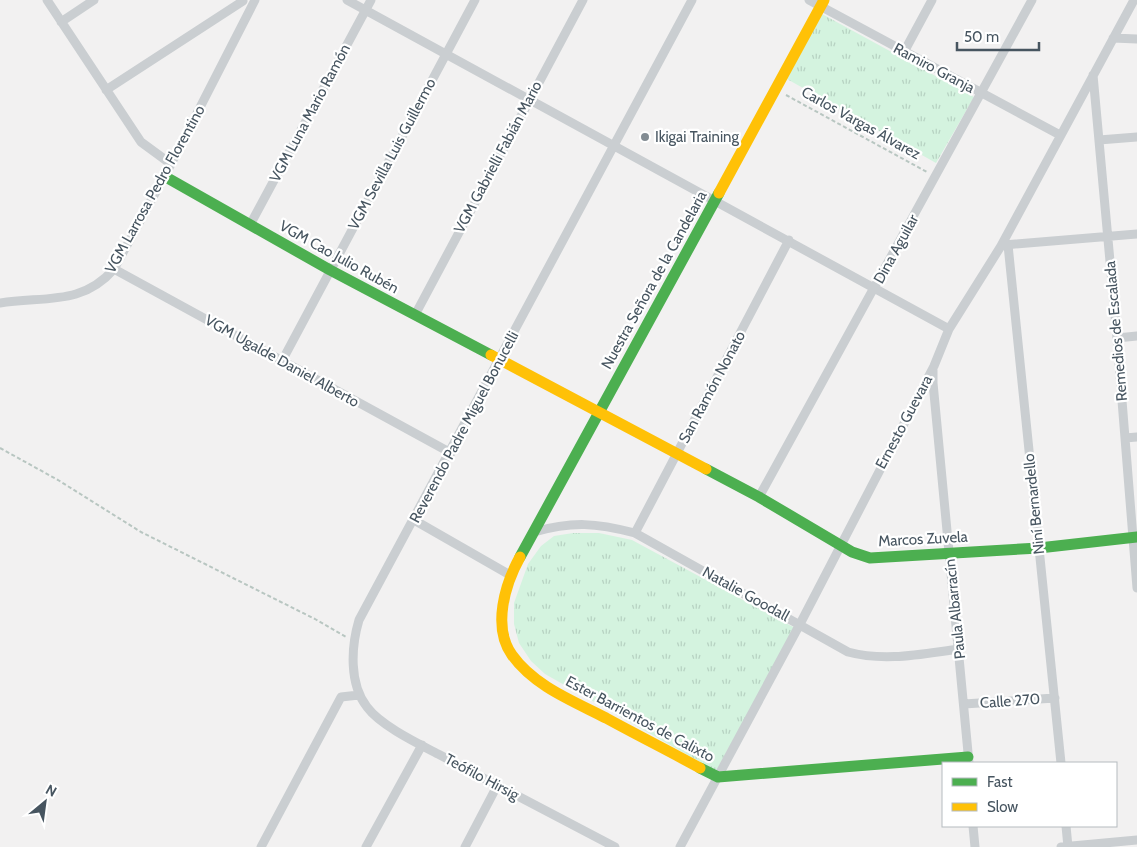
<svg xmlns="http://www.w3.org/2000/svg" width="1137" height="847" viewBox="0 0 1137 847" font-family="Cabin,sans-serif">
	<defs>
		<pattern id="park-tufts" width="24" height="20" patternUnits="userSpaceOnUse" patternTransform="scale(1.25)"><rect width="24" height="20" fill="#d4f3df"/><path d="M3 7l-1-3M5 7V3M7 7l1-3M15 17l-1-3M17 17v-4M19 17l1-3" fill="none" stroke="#b7d2c2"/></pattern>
	</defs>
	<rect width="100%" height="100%" fill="#f2f1f1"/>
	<path fill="url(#park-tufts)" d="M822 14 974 97 936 163 787 79Z
		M573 533H599L632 540 795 628 716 771 545 674 531 661 519 643 514 624V603L528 564 541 546 554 536Z"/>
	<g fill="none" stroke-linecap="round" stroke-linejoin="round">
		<path stroke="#b8c6c1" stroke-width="2" stroke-dasharray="4 2.5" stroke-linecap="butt" d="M786 95 927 172
			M0 448 58 480 141 532 315 619 346 637"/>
		<path stroke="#caced1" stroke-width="9" d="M47 0 141 142 171 164
			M347 0 949 329
			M809 0 1060 135
			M61 22 94 0
			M1113 38 1137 39
			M904 52 932 0
			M1093 75 1117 338 1137 588
			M106 90 243 1
			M1099 140 1137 137
			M250 225 371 0
			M1004 245 1137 234
			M1008 245 1061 763
			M114 269 451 453
			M0 303C44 296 82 306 114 269L171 164 255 0
			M415 315 583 0
			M1117 338 1137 336
			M282 361 475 0
			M933 370V383L969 763
			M1125 438 1137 437
			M759 497 1032 0
			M414 520 510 575
			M534 532C573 521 596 523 635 533L848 652C885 662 921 654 959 649
			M635 533 789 240
			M964 704 1055 698
			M973 826 975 847
			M1066 826 1068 847
			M261 847 341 697 359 695
			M366 847 422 745
			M465 847 497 786
			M615 847C556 816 498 786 440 755 419 744 381 726 367 707 349 684 351 647 359 620L692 0
			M680 847 800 624 934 366 949 329 1001 246 1134 0
			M1061 847 1137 840"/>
		<path stroke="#4caf50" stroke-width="11" d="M164 176 330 270 491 355
			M706 469 759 497 852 552 870 558 1039 548 1137 537
			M520 557 719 193
			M700 768 718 777 968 757"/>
		<path stroke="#ffc107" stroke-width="11" d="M719 193 824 0
			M491 355 706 469
			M520 557C505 584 492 627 512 655 534 686 573 701 606 718 637 735 669 751 700 768"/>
	</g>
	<circle fill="#838c93" stroke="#fff" stroke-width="2" cx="645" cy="137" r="5"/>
	<g text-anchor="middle" stroke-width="4.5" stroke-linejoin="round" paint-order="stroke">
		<g font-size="15" fill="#475560" stroke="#fff">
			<text transform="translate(934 68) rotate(28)" y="5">Ramiro Granja</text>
			<text transform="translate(310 113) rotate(-62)" y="5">VGM Luna Mario Ramón</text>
			<text transform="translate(861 123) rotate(29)" y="5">Carlos Vargas Álvarez</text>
			<text transform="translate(392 154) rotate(-62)" y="5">VGM Sevilla Luis Guillermo</text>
			<text transform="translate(498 157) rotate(-62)" y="5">VGM Gabrielli Fabián Mario</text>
			<text transform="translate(155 189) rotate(-61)" y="5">VGM Larrosa Pedro Florentino</text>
			<text transform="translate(896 249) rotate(-61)" y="5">Dina Aguilar</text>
			<text transform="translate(339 257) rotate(29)" y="5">VGM Cao Julio Rubén</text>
			<text transform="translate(654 280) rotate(-61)" y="5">Nuestra Señora de la Candelaria</text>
			<text transform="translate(1116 331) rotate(-95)" y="5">Remedios de Escalada</text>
			<text transform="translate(282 361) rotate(29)" y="5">VGM Ugalde Daniel Alberto</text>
			<text transform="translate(712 387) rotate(-62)" y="5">San Ramón Nonato</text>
			<text transform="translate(904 422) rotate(-62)" y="5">Ernesto Guevara</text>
			<text transform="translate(464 427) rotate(-62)" y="5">Reverendo Padre Miguel Bonucelli</text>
			<text transform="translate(1034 504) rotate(-96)" y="5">Niní Bernardello</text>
			<text transform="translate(923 539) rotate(-3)" y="5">Marcos Zuvela</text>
			<text transform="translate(746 594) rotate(29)" y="5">Natalie Goodall</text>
			<text transform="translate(955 609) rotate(-96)" y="5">Paula Albarracín</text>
			<text transform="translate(1010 701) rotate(-4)" y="5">Calle 270</text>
			<text transform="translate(640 719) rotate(28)" y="5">Ester Barrientos de Calixto</text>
			<text transform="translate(482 777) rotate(28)" y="5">Teófilo Hirsig</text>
		</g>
		<g font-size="15" fill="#475560" stroke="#fff" text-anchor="start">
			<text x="655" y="142">Ikigai Training</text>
		</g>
	</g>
	<rect x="942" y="762" width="175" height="65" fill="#ffffff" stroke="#b5bbbf"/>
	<rect x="952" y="778" width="25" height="8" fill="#4caf50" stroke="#b5bbbf"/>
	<text x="987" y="787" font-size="15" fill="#475560">Fast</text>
	<rect x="952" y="803" width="25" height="8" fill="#ffc107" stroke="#b5bbbf"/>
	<text x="987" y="812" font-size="15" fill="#475560">Slow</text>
	<g transform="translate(45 802) rotate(29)" stroke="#ffffff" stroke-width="4" paint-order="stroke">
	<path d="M0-4L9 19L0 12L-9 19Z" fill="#475560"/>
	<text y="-8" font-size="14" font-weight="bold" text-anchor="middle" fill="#475560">N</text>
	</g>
	<path d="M957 42v8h82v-8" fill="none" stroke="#475560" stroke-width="2.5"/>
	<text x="964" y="42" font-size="15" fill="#475560" stroke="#ffffff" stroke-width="4" paint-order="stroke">50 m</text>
</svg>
